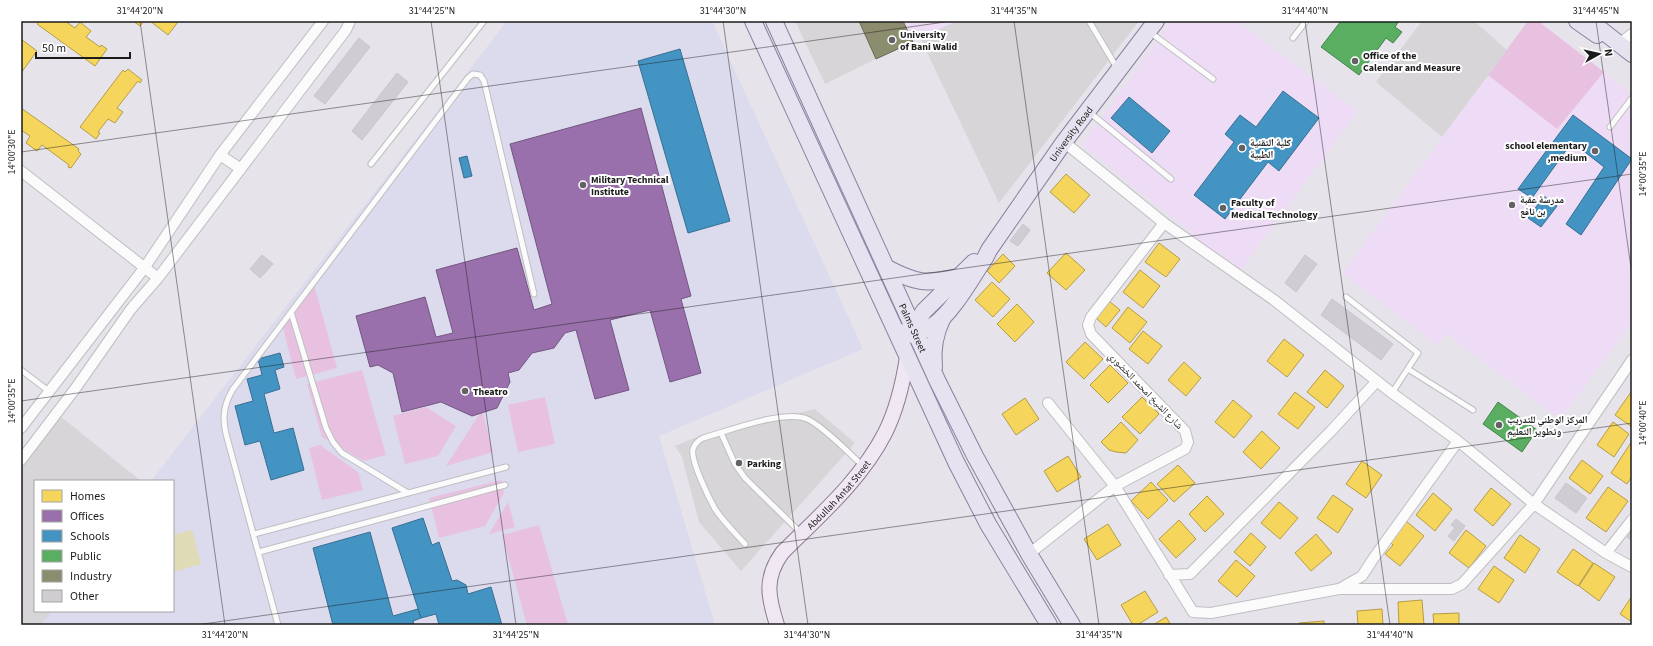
<svg xmlns="http://www.w3.org/2000/svg" width="1653" height="646" viewBox="0 0 1653 646" font-family="'Source Sans 3','Noto Naskh Arabic',sans-serif">
	<rect width="100%" height="100%" fill="#e6e3ea"/>
	<path fill="#eedcf6" d="M859 21H957L876 59Z
		M1171 21H1238L1358 111 1239 272 1082 145Z
		M1528 21H1538L1632 94V323L1560 419 1446 333 1437 345 1342 274Z"/>
	<path fill="#dcdaed" d="M507 21H712L863 349 659 436 715 625H41L51 611H173V481H151Z"/>
	<path fill="#e8c1e1" d="M1528 21H1538L1604 72 1557 129 1488 75Z
		M314 285 337 368 296 379 282 324Z
		M362 370 386 455 364 461 322 437 307 384Z
		M545 397 555 444 518 452 508 405Z
		M426 407 456 426 438 456 405 464 393 416Z
		M482 410 493 452 446 466Z
		M320 445 358 472 363 490 322 500 309 448Z
		M501 480 504 493 485 526 439 538 429 498Z
		M508 502 515 527 489 534Z
		M539 525 568 625H527L502 535Z"/>
	<path fill="#d7d5d8" d="M795 21H859L876 59 825 84Z
		M957 21H1139L999 203 920 38Z
		M1422 21H1474L1507 50 1442 137 1376 82Z
		M815 409 855 443 741 571 699 522 682 457 675 446 704 434Z
		M60 416 141 481H35V611H52L41 625H21V469Z"/>
	<path fill="#dfdbb6" d="M192 530 201 564 173 572V535Z"/>
	<path fill="#f6d55c" stroke="#b49d48" d="M39 21H65L75 28 80 22 91 31 86 37 100 47 101 45 107 49 95 66 37 24Z
		M133 21H144L140 26Z
		M150 21H177L178 22 168 35Z
		M21 39 37 51 21 73Z
		M128 69 142 80 140 83 138 81 117 108 123 112 115 123 108 119 98 132 100 133 96 139 80 127 123 70 125 72Z
		M21 108 79 149 78 151 81 154 71 168 68 167 69 165 42 145 37 151 26 143 30 136 21 130Z
		M1066 174 1090 195 1074 213 1050 192Z
		M1159 243 1180 259 1166 277 1145 262Z
		M1066 253 1085 270 1066 290 1047 273Z
		M1003 254 1015 266 999 283 987 271Z
		M1140 270 1160 286 1143 308 1123 292Z
		M992 282 1010 299 993 317 975 300Z
		M1109 301 1120 310 1106 327 1096 318Z
		M1017 304 1034 322 1015 342 997 324Z
		M1128 307 1147 322 1130 343 1112 328Z
		M1143 331 1162 346 1148 364 1129 349Z
		M1284 339 1304 355 1287 377 1267 361Z
		M1085 342 1103 359 1084 379 1066 362Z
		M1184 362 1201 378 1186 396 1168 380Z
		M1110 365 1128 383 1108 403 1090 385Z
		M1325 370 1344 386 1327 408 1307 392Z
		M1295 392 1315 407 1298 429 1278 414Z
		M1631 392 1632 393V427L1615 415Z
		M1142 397 1159 414 1140 434 1122 417Z
		M1025 398 1039 419 1016 435 1002 414Z
		M1233 400 1252 416 1234 438 1215 422Z
		M1121 422 1138 440 1126 453 1116 452 1109 450 1101 442Z
		M1613 422 1629 434 1614 457 1597 445Z
		M1262 431 1280 448 1261 469 1243 452Z
		M1632 441V476L1627 484 1611 473Z
		M1068 456 1081 477 1057 492 1044 471Z
		M1582 460 1603 476 1590 494 1569 478Z
		M1362 461 1382 475 1366 498 1346 484Z
		M1178 465 1195 483 1174 502 1157 484Z
		M1151 482 1168 500 1148 519 1131 501Z
		M1608 487 1628 501 1606 532 1586 518Z
		M1491 488 1511 504 1493 526 1474 510Z
		M1433 493 1452 509 1435 531 1416 515Z
		M1333 495 1353 509 1338 533 1317 518Z
		M1207 496 1224 514 1205 532 1189 514Z
		M1279 502 1298 518 1280 539 1261 523Z
		M1179 520 1196 539 1176 558 1159 539Z
		M1406 521 1424 536 1400 566 1385 554 1393 545 1389 541Z
		M1108 524 1121 545 1097 560 1084 539Z
		M1466 530 1486 546 1469 568 1449 553Z
		M1251 533 1266 547 1250 566 1234 552Z
		M1316 534 1332 553 1311 571 1295 553Z
		M1520 535 1540 549 1525 573 1504 558Z
		M1573 549 1593 563 1578 586 1557 572Z
		M1236 560 1255 576 1237 597 1218 581Z
		M1594 563 1615 577 1599 601 1579 586Z
		M1494 566 1514 580 1499 603 1478 589Z
		M1145 591 1158 612 1137 625H1133L1121 605Z
		M1632 596V622L1620 614Z
		M1422 600 1424 625H1399L1398 602Z
		M1382 609 1383 625H1358L1357 611Z
		M1459 613V625H1434L1433 614Z
		M1166 617 1171 625H1153Z
		M1324 621V625H1299V623Z"/>
	<path fill="#9970ab" stroke="#735680" d="M641 108 691 296 681 299 701 373 670 382 650 310 610 320 629 390 595 399 576 330 565 333 554 348 532 353 519 370 508 373 510 382 497 408 472 416 441 402 402 412 393 373 378 365 370 367 356 316 425 297 436 337 453 333 436 270 517 248 534 310 552 304 510 144Z"/>
	<path fill="#4393c3" stroke="#376f91" d="M680 49 730 221 688 233 638 61Z
		M1283 91 1319 118 1279 171 1268 162 1225 219 1194 195 1234 142 1225 134 1240 115 1256 127Z
		M1129 97 1170 131 1152 153 1111 118Z
		M1573 115 1632 159 1581 235 1566 224 1604 167 1572 142 1532 198 1518 189Z
		M467 156 472 176 464 178 459 158Z
		M1544 196 1557 206 1541 227 1528 218Z
		M280 353 284 367 275 370 280 389 264 394 274 433 293 428 304 470 271 480 260 441 245 445 235 406 253 401 247 379 262 375 258 359Z
		M423 518 432 545 439 542 452 581 457 580 466 585 468 594 491 587 502 625H439L436 614 421 618 392 528Z
		M370 532 393 616 418 609 421 618 413 621 414 625H333L313 548Z"/>
	<path fill="#5aae61" stroke="#47824c" d="M1341 21H1399L1395 27 1402 32 1393 43 1386 38 1359 75 1321 47Z
		M1498 402 1537 430 1522 452 1483 424Z"/>
	<path fill="#8c8c6e" stroke="#6a6a55" d="M859 21H903L913 42 876 59Z"/>
	<path fill="#cfcdd2" stroke="#c7c5cd" d="M359 38 370 47 325 104 314 96Z
		M397 73 408 82 362 140 352 131Z
		M1023 224 1030 230 1018 246 1010 241Z
		M262 255 273 264 260 278 250 269Z
		M1305 255 1317 264 1296 292 1285 283Z
		M1332 299 1393 344 1381 360 1321 315Z
		M1566 483 1587 498 1576 513 1555 498Z
		M1456 519 1465 526 1454 541 1448 536 1455 528 1451 525Z
		M1632 531V541L1627 537Z"/>
	<g fill="none" stroke-linecap="round" stroke-linejoin="round">
		<defs>
			<path id="lane" d="M1089 21 1117 68
				M1151 33 1213 79
				M1293 38 1306 21
				M1089 112 1171 179
				M1610 127 1632 98
				M371 164 484 21
				M1346 297 1418 353 1392 393
				M291 312 326 428 333 442 342 453 408 493
				M1408 369 1473 410
				M21 370 50 392
				M721 433 735 464 745 478 801 533
				M254 534 506 467
				M745 544C735 533 723 521 715 509 709 498 690 460 693 449 695 443 699 440 703 438 728 431 785 409 807 419 822 425 850 454 863 466
				M259 552 505 485
				M278 625 226 434C222 417 224 404 233 389L468 78 473 74 480 75 484 81 534 294"/>
			<path id="street" d="M1619 44 1632 34
				M1064 142 1164 223 1274 300 1392 393 1458 441 1534 504 1606 553 1632 567
				M220 155 241 169
				M21 171 158 278
				M1048 403 1115 486 1193 612 1211 613 1339 589H1452L1462 584 1534 504 1632 360
				M21 428 145 267 220 155 323 21
				M21 460 75 389 131 309 158 278 346 30 350 21
				M1606 553 1632 520
				M1029 554 1115 486 1185 449 1188 442 1185 431 1091 334 1088 325 1091 317 1164 223
				M1169 575 1190 574 1331 431 1377 381
				M1341 588 1362 576 1373 559 1458 441"/>
			<g id="secondary">
				<path id="s1" d="M777 625C768 597 764 578 782 553 819 516 861 480 885 433 897 409 903 383 907 357"/>
			</g>
			<g id="primary">
				<path d="M753 21 956 462 988 524 1049 625"/>
				<path id="s2" d="M774 21 937 380 975 456 1029 554 1072 625"/>
				<path d="M1577 21 1597 35"/>
				<path d="M1590 21 1632 54"/>
				<path d="M887 268C916 283 926 285 958 277"/>
				<path id="s3" d="M904 332C913 333 926 331 934 325 953 312 972 277 985 258L989 250 1064 142 1156 21"/>
				<path d="M913 335 920 317 924 311 974 262"/>
				<path d="M934 367C932 349 935 333 943 317"/>
			</g>
		</defs>
		<use href="#lane" stroke="#bfbec1" stroke-width="7"/>
		<use href="#street" stroke="#bfbec1" stroke-width="12"/>
		<use href="#secondary" stroke="#8f7c94" stroke-width="16"/>
		<use href="#primary" stroke="#8c80a0" stroke-width="18"/>
		<use href="#lane" stroke="#fbfbfc" stroke-width="5"/>
		<use href="#street" stroke="#fbfbfc" stroke-width="10"/>
		<use href="#secondary" stroke="#efe8f2" stroke-width="14"/>
		<use href="#primary" stroke="#e7e2f0" stroke-width="16"/>
	</g>
	<path fill="none" stroke="#1b1b1b" stroke-width="1" stroke-opacity="0.45" d="M140 21 225 625M431 21 516 625M723 21 808 625M1014 21 1099 625M1305 21 1390 625M1596 21 1632 275M21 152 952 21M21 401 1632 174M196 625 1632 423"/>
	<g fill="#626163" stroke="#fff" stroke-width="1.5">
		<circle cx="892" cy="40" r="4"/>
		<circle cx="1355" cy="61" r="4"/>
		<circle cx="1242" cy="148" r="4"/>
		<circle cx="1595" cy="151" r="4"/>
		<circle cx="583" cy="185" r="4"/>
		<circle cx="1512" cy="205" r="4"/>
		<circle cx="1223" cy="208" r="4"/>
		<circle cx="465" cy="391" r="4"/>
		<circle cx="1499" cy="425" r="4"/>
		<circle cx="739" cy="463" r="4"/>
	</g>
	<g text-anchor="middle" stroke-width="4" stroke-linejoin="round" paint-order="stroke">
		<g font-size="10" font-weight="bold" fill="#1b1b1b" stroke="#fff" text-anchor="start">
			<text x="900" y="38">University<tspan x="900" dy="12">of Bani Walid</tspan></text>
			<text x="1363" y="59">Office of the<tspan x="1363" dy="12">Calendar and Measure</tspan></text>
			<text x="1250" y="146">كلية التقنية<tspan x="1250" dy="12">الطبية</tspan></text>
			<text x="1587" y="149" text-anchor="end">school elementary<tspan x="1587" dy="12">,medium</tspan></text>
			<text x="591" y="183">Military Technical<tspan x="591" dy="12">Institute</tspan></text>
			<text x="1520" y="203">مدرسة عقبة<tspan x="1520" dy="12">بن نافع</tspan></text>
			<text x="1231" y="206">Faculty of<tspan x="1231" dy="12">Medical Technology</tspan></text>
			<text x="473" y="395">Theatro</text>
			<text x="1507" y="423">المركز الوطني للتدريب<tspan x="1507" dy="12">وتطوير التعليم</tspan></text>
			<text x="747" y="467">Parking</text>
		</g>
		<g font-size="10" fill="#1b1b1b" stroke="#fff">
			<text dy="4" stroke="none"><textPath href="#s3" startOffset="267">University Road</textPath></text>
			<text dy="4" stroke="none"><textPath href="#s2" startOffset="337">Palms Street</textPath></text>
			<text transform="translate(1146 390) rotate(46)" y="4">شارع الشيخ امحمد الخضوري</text>
			<text dy="4" stroke="none"><textPath href="#s1" startOffset="157">Abdullah Antat Street</textPath></text>
		</g>
	</g>
	<rect width="1653" height="646" fill="none" stroke="#ffffff" stroke-width="44"/>
	<rect x="34" y="480" width="140" height="132" fill="#ffffff" stroke="#a4a4a4"/>
	<rect x="42" y="490" width="20" height="12" fill="#f6d55c" stroke="#a4a4a4"/>
	<text x="70" y="500" font-size="12" fill="#1b1b1b">Homes</text>
	<rect x="42" y="510" width="20" height="12" fill="#9970ab" stroke="#a4a4a4"/>
	<text x="70" y="520" font-size="12" fill="#1b1b1b">Offices</text>
	<rect x="42" y="530" width="20" height="12" fill="#4393c3" stroke="#a4a4a4"/>
	<text x="70" y="540" font-size="12" fill="#1b1b1b">Schools</text>
	<rect x="42" y="550" width="20" height="12" fill="#5aae61" stroke="#a4a4a4"/>
	<text x="70" y="560" font-size="12" fill="#1b1b1b">Public</text>
	<rect x="42" y="570" width="20" height="12" fill="#8c8c6e" stroke="#a4a4a4"/>
	<text x="70" y="580" font-size="12" fill="#1b1b1b">Industry</text>
	<rect x="42" y="590" width="20" height="12" fill="#cfcdd2" stroke="#a4a4a4"/>
	<text x="70" y="600" font-size="12" fill="#1b1b1b">Other</text>
	<g transform="translate(1599 54) rotate(82)" stroke="#ffffff" stroke-width="3" paint-order="stroke">
	<path d="M0-3L7 15L0 10L-7 15Z" fill="#1b1b1b"/>
	<text y="-6" font-size="11" font-weight="bold" text-anchor="middle" fill="#1b1b1b">N</text>
	</g>
	<path d="M36 52v6h94v-6" fill="none" stroke="#1b1b1b" stroke-width="2"/>
	<text x="42" y="52" font-size="12" fill="#1b1b1b" stroke="#ffffff" stroke-width="3" paint-order="stroke">50 m</text>
	<rect x="22" y="22" width="1609" height="602" fill="none" stroke="#1b1b1b" stroke-width="1.5"/>
	<g font-size="10" text-anchor="middle" fill="#1b1b1b">
		<text x="140" y="14">31°44'20"N</text>
		<text x="432" y="14">31°44'25"N</text>
		<text x="723" y="14">31°44'30"N</text>
		<text x="1014" y="14">31°44'35"N</text>
		<text x="1305" y="14">31°44'40"N</text>
		<text x="1596" y="14">31°44'45"N</text>
		<text transform="translate(11 152) rotate(-90)" y="4">14°00'30"E</text>
		<text transform="translate(1642 174) rotate(-90)" y="4">14°00'35"E</text>
		<text transform="translate(11 401) rotate(-90)" y="4">14°00'35"E</text>
		<text transform="translate(1642 423) rotate(-90)" y="4">14°00'40"E</text>
		<text x="225" y="638">31°44'20"N</text>
		<text x="516" y="638">31°44'25"N</text>
		<text x="807" y="638">31°44'30"N</text>
		<text x="1099" y="638">31°44'35"N</text>
		<text x="1390" y="638">31°44'40"N</text>
	</g>
</svg>
